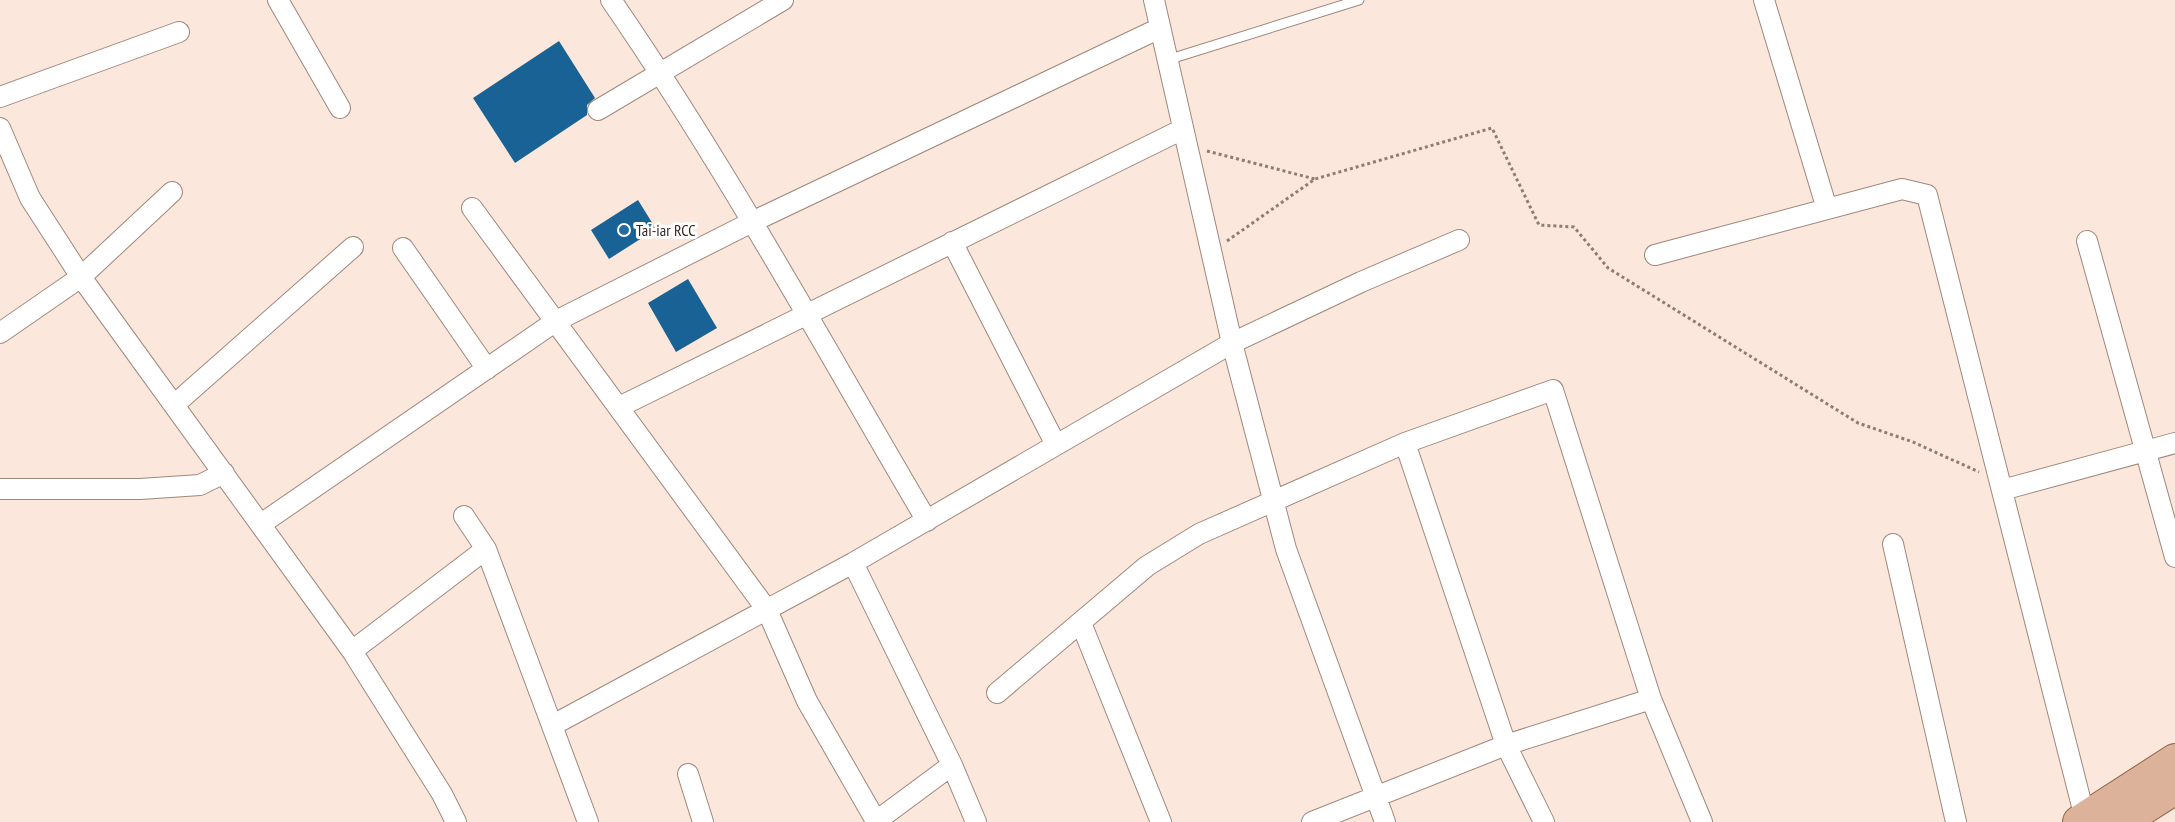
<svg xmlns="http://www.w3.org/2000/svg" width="2175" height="822" viewBox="0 0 2175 822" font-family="'PT Sans Narrow',sans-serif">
	<rect width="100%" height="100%" fill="#fbe7db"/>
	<path fill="#196295" d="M559 41 595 98 587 105V115L515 163 473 98Z
		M638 200 656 229 609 259 591 230Z
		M688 279 717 328 676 352 648 303Z"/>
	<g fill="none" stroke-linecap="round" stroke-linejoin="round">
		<defs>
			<path id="lane" d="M1167 60 1359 0"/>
			<path id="street" d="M278 0 340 108
				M611 0C726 167 824 346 927 521
				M1154 0 1232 343 1286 549 1385 822
				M1764 0 1827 209
				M0 97 179 32
				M598 110 783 0
				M0 128 30 198 81 277 352 651 442 794 456 822
				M472 208 767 610 807 701 876 821
				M2087 241 2175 557
				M952 242 1056 445
				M403 248 487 369
				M1655 255 1902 189 1927 195 2085 818
				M0 333 81 277 172 192
				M174 405 353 247
				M619 407 1183 129
				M1405 443 1506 745 1544 822
				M0 489H140L200 485 224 473
				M2002 490 2175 443
				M464 516 486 549 588 822
				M261 524 556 321 752 222 1160 28
				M1893 544 1956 822
				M853 563 952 765 976 822
				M1081 623 1161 822
				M352 651 486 549
				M997 693 1147 566 1199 534 1405 443 1553 390 1651 699 1702 822
				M553 725 853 563 1232 343 1361 282 1459 240
				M688 774 703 822
				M875 822 952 765
				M1312 822 1506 745 1651 699"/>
			<path id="primary" d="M2079 822 2175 760
				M2122 822 2175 788"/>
		</defs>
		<use href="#lane" stroke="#9f887b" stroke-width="11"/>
		<use href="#street" stroke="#9f887b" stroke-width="22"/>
		<use href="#primary" stroke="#916244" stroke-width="34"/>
		<path stroke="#8c7e76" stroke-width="3" stroke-dasharray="3 3" stroke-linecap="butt" d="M1207 151 1315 179
			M1227 241 1315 179 1492 128 1539 225 1574 227 1608 268 1858 423 1913 442 1979 472"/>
		<use href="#lane" stroke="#fff" stroke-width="9"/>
		<use href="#street" stroke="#fff" stroke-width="20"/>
		<use href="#primary" stroke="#dcb39a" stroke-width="32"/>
	</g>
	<circle fill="#246b9f" stroke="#fff" stroke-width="2" cx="624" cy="230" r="6"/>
	<g text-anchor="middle" stroke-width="6" stroke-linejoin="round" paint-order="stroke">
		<g font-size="16" fill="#312722" stroke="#fff" text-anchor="start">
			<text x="636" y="236">Tai-iar RCC</text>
		</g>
	</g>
</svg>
